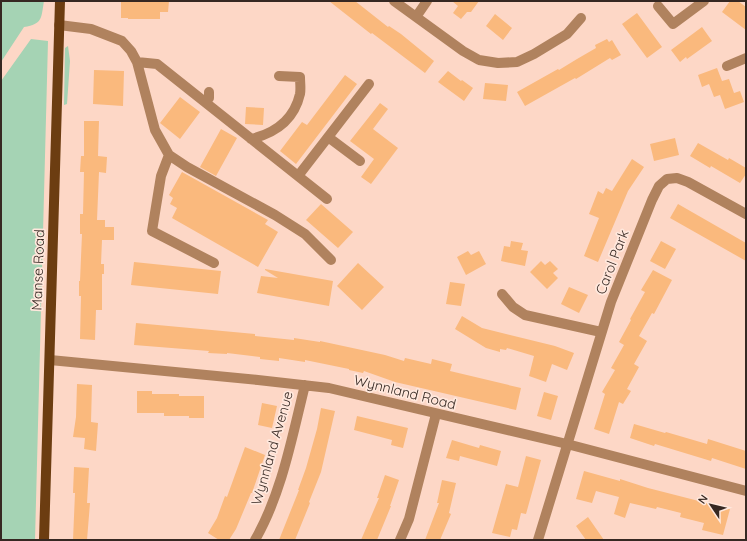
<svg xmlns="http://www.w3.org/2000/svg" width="747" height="541" viewBox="0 0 747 541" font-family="Quicksand,sans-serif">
	<rect width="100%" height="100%" fill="#fdd7c6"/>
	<path fill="#a5d3b4" d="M1 1H44C41 18 43 24 24 27L1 62Z
		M31 39 48 41 35 540H1V81Z
		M68 46 70 61 67 104 64 105 65 48Z"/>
	<path fill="#fab97d" d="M121 1H169L168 12H160V19H128V18H121Z
		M329 1H355L388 27 389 26 401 34 434 61 425 73 372 33 371 34Z
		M452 1H479L471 12H467L461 19 453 13 458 6Z
		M730 1H738L746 7V30L722 12Z
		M637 13 662 47 647 58 622 24Z
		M495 14 512 28 503 40 486 26Z
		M702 27 712 41 687 59 686 57 680 62 671 50Z
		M607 39 609 42 612 40 621 55 612 60 610 58 576 79 575 78 525 106 517 92 558 69 559 70 577 59 596 48 595 45Z
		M717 68 722 81 729 79 734 93 740 91 744 102 725 109 720 95 714 97 709 84 702 87 698 75Z
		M94 70 124 71 123 106 93 104Z
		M448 71 461 81 462 80 473 88 464 101 438 82Z
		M345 75 357 84 296 164 280 151 302 122 307 125Z
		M485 83 508 85 506 101 483 99Z
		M180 97 200 112 180 139 160 123Z
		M380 103 388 109 373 129 398 148 371 184 361 177 374 159 350 141Z
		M246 107 264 108 263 125 245 124Z
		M84 121H99L98 156 107 157 106 173 99 172 97 220H105V227H114V240H102L101 264H104V274H102V310H96L95 340 80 339 81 296H79V281H80L82 234H80V214H83L84 172H80L81 156H84Z
		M221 129 237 138 216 176 200 167Z
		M675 138 679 155 654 161 650 144Z
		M698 143 728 160 729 158 746 168V174L740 183 711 166 710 168 690 156Z
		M632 159 644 167 628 191 598 262 584 256 599 218 589 214 598 191 603 194 606 188 612 191Z
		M182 172 268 220 265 224 278 232 258 267 172 218 177 208 170 204 173 198 169 195Z
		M321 204 353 232 338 248 306 220Z
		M678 204 746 243V261L670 218Z
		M511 241 523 243 521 250 528 251 525 266 501 261 504 246 510 247Z
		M661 241 676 249 665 269 650 261Z
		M468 251 471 255 479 251 486 264 466 275 457 257Z
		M541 261 545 265 550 261 558 269 553 273 558 278 547 289 530 272Z
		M134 262 221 271 218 294 131 285Z
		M358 263 384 287 362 310 337 286Z
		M265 269 333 281 329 306 257 293 261 276 278 278 265 270Z
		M653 270 672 280 654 314 652 313 639 336 647 341 634 364 639 367 627 389 631 391 623 404 619 402 609 434 594 429 605 394 602 392 615 370 611 368 624 345 619 342 631 320 630 319 645 292 641 290Z
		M450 282 465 284 461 306 446 304Z
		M569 287 588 295 579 313 561 304Z
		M462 316 482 328 555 346 574 353 567 370 552 364 546 382 529 376 534 356 507 348 506 350 500 349V352L486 348 455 329Z
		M136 323 255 334V336L294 340V338L320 342V341L385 355 404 361 405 358 431 364 432 359 452 364 450 371 521 388 516 410 395 382 364 371 363 373 349 370V369L305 360V362L279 358V361L260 359V357L227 353V354L208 353 209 351 134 345Z
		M77 384 92 385 91 422 98 423 96 451 84 449 85 438 73 437 76 417Z
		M137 391H152V394H179V396H204V418H189V416H164V413H137Z
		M544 392 558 396 551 420 537 416Z
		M262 403 277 406 272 428 258 425Z
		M321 408 335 411 321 472 309 502 310 503 295 540H279L299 490H298L306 468 317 429Z
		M357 416 408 428 403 448 391 445 392 440 354 430Z
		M634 424 665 433 666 432 707 444 708 439 746 451V469L712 458 711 461 655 444 654 446 630 438Z
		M452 440 479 448 480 445 501 451 497 466 460 456 459 461 446 458Z
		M245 447 265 455 252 493H251L236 529 229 540H219L208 533 217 518 225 496 227 497Z
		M526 456 541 460 526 514 521 513 517 530 512 529 510 537 492 533 506 484 518 487Z
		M74 467 89 468 87 503H90L87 540H73L75 493H73Z
		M584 471 620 481V479L648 488 730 509 723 535 702 530 704 523 680 517 681 513 657 507 656 509 630 503 625 518 614 514 619 497 596 491 592 503 576 499Z
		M385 475 399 480 390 506H391L377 540H361L379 498H377Z
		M442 480 456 483 449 513 451 514 440 540H425L439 503H437Z
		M588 517 604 540H586L576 526Z"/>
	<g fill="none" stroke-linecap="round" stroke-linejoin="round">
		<path stroke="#b0825e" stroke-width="10" d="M394 1 463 51 479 60 498 63 517 62 534 54 567 34 581 18
			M658 6 673 24 704 1
			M416 17 427 1
			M59 25 91 29 122 41 131 51 137 62 157 64 327 199
			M137 62 155 130 169 155 187 167 275 215 305 234 331 260
			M727 66 746 58
			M205 102 209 98V92
			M328 137 360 161
			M251 139C276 133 294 120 300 94 301 89 300 83 300 77L279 76
			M169 155 161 176 152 231 214 263
			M298 176 369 84
			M502 294 513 307 525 315 601 332
			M50 360 258 380 329 388 567 444 746 491
			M255 540C282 493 292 437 305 385
			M400 540 409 519 436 414
			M538 540 611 302 652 200 659 186 667 179 677 178 688 182 746 214"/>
		<path stroke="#6c3d11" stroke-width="10" d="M44 540 60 1"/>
	</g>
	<g text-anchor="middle" stroke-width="3.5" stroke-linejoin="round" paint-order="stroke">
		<g font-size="14" fill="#362822" stroke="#ffe8dd">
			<text transform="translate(612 262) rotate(-69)" y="5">Carol Park</text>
			<text transform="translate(38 270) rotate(-88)" y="5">Manse Road</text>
			<text transform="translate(405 392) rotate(14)" y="5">Wynnland Road</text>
			<text transform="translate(272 448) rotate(-74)" y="5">Wynnland Avenue</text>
		</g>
	</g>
	<rect width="747" height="541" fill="none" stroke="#362822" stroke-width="4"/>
	<g transform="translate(711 505) rotate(305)" stroke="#ffe8dd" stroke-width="3" paint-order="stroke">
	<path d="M0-3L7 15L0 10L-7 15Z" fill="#362822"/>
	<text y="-6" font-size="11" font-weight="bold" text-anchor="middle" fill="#362822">N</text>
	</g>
</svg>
